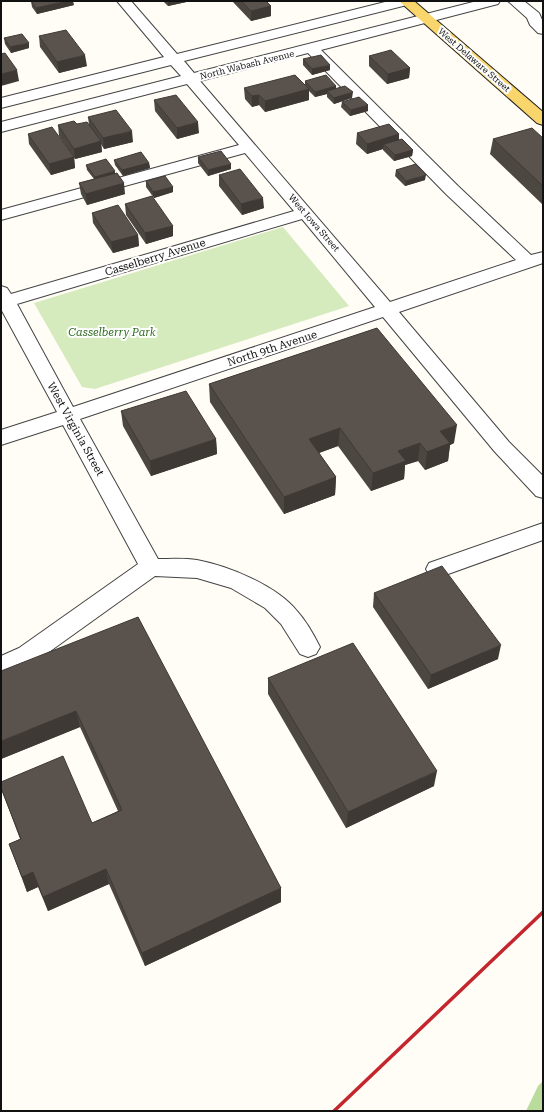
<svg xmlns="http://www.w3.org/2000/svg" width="544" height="1112" viewBox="0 0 544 1112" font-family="'Roboto Serif',serif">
	<rect width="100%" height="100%" fill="#fffdf5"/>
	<path fill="#d5ebbd" d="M283 227 349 306 95 389 82 387 34 303Z"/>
	<path fill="#b9dc9c" d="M543 1081V1111H526L538 1086Z"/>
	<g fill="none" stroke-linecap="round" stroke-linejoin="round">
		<defs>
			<path id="minor" d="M117 1H131L177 54 389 1H413L411 4 184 61 194 73 477 1H500L498 4 321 50 458 186 531 255 543 252V263L399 312 509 442 543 476V498L536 496 495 452 383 317 80 419 158 559C170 559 185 558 197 560 229 566 277 586 297 611 306 621 314 635 320 647L316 654 308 657 300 654 281 624 265 608 231 588 197 578 155 576 35 662 1 677V656L19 648 138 564 63 425 1 445V430L57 412 1 309V286L7 288 11 294 294 211 245 153 1 220V210L239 145 187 84 1 132V122L181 76 171 65 1 108V98L164 57ZM308 53 446 194 516 260 390 302 200 81ZM302 219 375 307 73 407 17 304Z
				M508 1H524L539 13 543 22V34L538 33 530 25 527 18Z
				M543 523V540L437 578 429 575 426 569 429 563Z"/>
			<path id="major" d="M399 1H414L543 112V125L537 123Z"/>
		</defs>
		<use href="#minor" stroke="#444" stroke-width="2"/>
		<use href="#major" stroke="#222" stroke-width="2"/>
		<use href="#minor" fill="#fff" fill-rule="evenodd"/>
		<use href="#major" fill="#f9d66b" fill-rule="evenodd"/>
		<path stroke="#c4262e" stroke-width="3.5" d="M334 1111 543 912"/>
	</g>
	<path fill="#4d4742" d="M31 1 74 5 37 14 32 7Z
		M163 1H191L168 6Z
		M233 1H266L271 6V16L251 21 233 2Z
		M39 36 87 66 59 73 40 47Z
		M4 38 29 48 11 53 5 44Z
		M369 56 410 68 409 78 387 84 369 66Z
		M303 59 330 70 312 75 303 65Z
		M305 81 336 86V89L352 98 334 104 327 97V94L315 97 309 91V100L265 112 259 105 252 107 245 99 244 88 305 85Z
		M154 100 199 133 177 139 155 111Z
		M342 102 368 111 350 116 341 107Z
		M88 117 133 142 104 149 101 144 102 152 75 159 59 136 58 125 77 124 89 125Z
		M357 133 399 134V140L413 150 412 156 394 161 383 150V149L367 154 356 144Z
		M28 134 74 157 75 168 51 175 29 144Z
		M543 138V203L542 204 490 154 493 139Z
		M198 157 231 169 208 176 198 163Z
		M114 160 149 163 150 168 123 176 115 165Z
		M86 165 115 174 125 194 87 205 81 194 79 183 94 179 87 170Z
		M396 170 425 180 405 186 395 176Z
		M219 175 264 208 242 215 219 186Z
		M146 181 173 187V192L154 198 146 187Z
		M125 204 173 226V236L146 244 126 215Z
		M92 213 138 235 139 246 113 253 93 223Z
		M209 384 454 443 450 445 448 461 425 470 418 461 405 465 404 479 371 491 338 446 319 453 336 477 335 495 284 514 210 402Z
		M121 411 216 439 217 454 151 476 123 426Z
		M374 593 498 659 428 689 373 607Z
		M138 617 281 902 145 966 109 884 48 911 38 887 27 892 9 844 20 839 1 788 92 823 118 811 80 727 1 759Z
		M268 678 434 786 346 828 268 694Z"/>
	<path fill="#3f3936" d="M67 1H73L74 5 37 14 36 8Z
		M168 1H191L168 6Z
		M271 6V16L251 21V11Z
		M29 43V48L11 53 10 47Z
		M85 55 87 66 59 73 57 62Z
		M330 65V70L312 75V69Z
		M410 68 409 78 387 84 388 74Z
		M17 70 19 81 1 86V74Z
		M336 86V92L327 91V94L315 97V92Z
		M309 89V100L265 112V101Z
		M353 92 352 98 334 104V98Z
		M259 95V105L252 107V96Z
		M368 105V111L350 116 351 110Z
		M198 122 199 133 177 139V128Z
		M132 131 133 142 104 149 103 138Z
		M399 134 398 145 384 144 383 149 367 154V144Z
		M101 141 102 152 75 159 74 149Z
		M413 150 412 156 394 161 395 155Z
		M74 157 75 168 51 175 49 164Z
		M149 163 150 168 123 176 122 170Z
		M231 164V169L208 176V170Z
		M115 171V177L96 182 95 177Z
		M426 175 425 180 405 186 406 181Z
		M124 183 125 194 87 205 86 194Z
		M173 187V192L154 198 153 192Z
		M263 198 264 208 242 215 241 204Z
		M173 226V236L146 244 145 233Z
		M138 235 139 246 113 253 111 242Z
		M457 425 454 443 450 445 448 461 425 470 427 452 440 431Z
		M340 428 338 446 308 457 309 439Z
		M216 439 217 454 151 476 150 461Z
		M420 443 418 461 405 465 404 479 371 491 373 473 398 451Z
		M336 477 335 495 284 514V497Z
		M501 645 498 659 428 689 431 675Z
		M76 711 80 727 1 759V741Z
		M437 771 434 786 346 828 348 812Z
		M106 869 109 884 48 911 43 897Z
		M33 872 38 887 27 892 22 877Z
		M281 888V902L145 966 142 953Z"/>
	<path fill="#5a524d" stroke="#3f3936" d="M31 1H67L36 8Z
		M241 1H266L271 6 251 11Z
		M66 30 85 55 57 62 39 36Z
		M22 34 29 43 10 47 4 38Z
		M391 50 410 68 388 74 369 56Z
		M5 53 17 70 1 74V54Z
		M321 55 330 65 312 69 303 59Z
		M295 75 309 89 265 101 259 95 252 96 244 88Z
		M326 75 336 86 315 92 305 81Z
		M345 86 353 92 334 98 327 91Z
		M176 95 198 122 177 128 154 100Z
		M359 97 368 105 351 110 342 102Z
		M116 110 132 131 103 138 88 117Z
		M74 121 77 124 87 122 101 141 74 149 58 125Z
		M389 124 399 134 367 144 357 133Z
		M52 127 74 157 49 164 28 134Z
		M532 128 543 138V186L493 139Z
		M402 139 413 150 395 155 384 144Z
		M221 151 231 164 208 170 198 157Z
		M141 152 149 163 122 170 114 160Z
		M106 159 115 171 95 177 86 165Z
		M416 164 426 175 406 181 396 170Z
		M240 169 263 198 241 204 219 175Z
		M117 173 124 183 86 194 79 183Z
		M165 176 173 187 153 192 146 181Z
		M152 196 173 226 145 233 125 204Z
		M118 205 138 235 111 242 92 213Z
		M377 328 457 425 440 431 450 443 427 452 420 443 398 451 406 461 373 473 340 428 309 439 336 477 284 497 209 384Z
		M186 391 216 439 150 461 121 411Z
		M442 566 501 645 431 675 374 593Z
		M138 617 281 888 142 953 106 869 43 897 33 872 22 877 9 844 21 839 1 788V782L63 756 92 823 122 810 76 711 1 741V671Z
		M353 643 437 771 348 812 268 678Z"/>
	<g text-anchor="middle" stroke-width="4" stroke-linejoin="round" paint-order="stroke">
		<g font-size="9" fill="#111" stroke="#fff">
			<text transform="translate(474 60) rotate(41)" y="3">West Delaware Street</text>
			<text transform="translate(247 65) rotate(-14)" y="3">North Wabash Avenue</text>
			<text transform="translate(314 223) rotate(49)" y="3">West Iowa Street</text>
		</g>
		<g font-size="11" fill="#111" stroke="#fff">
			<text transform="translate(155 257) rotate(-17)" y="4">Casselberry Avenue</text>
			<text transform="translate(272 348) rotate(-18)" y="4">North 9th Avenue</text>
			<text transform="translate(76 429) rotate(61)" y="4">West Virginia Street</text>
		</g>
		<g font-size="11" font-style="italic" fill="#2f6b1f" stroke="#fff">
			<text x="112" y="336">Casselberry Park</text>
		</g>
	</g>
	<rect width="544" height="1112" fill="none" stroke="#111111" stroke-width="4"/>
</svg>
